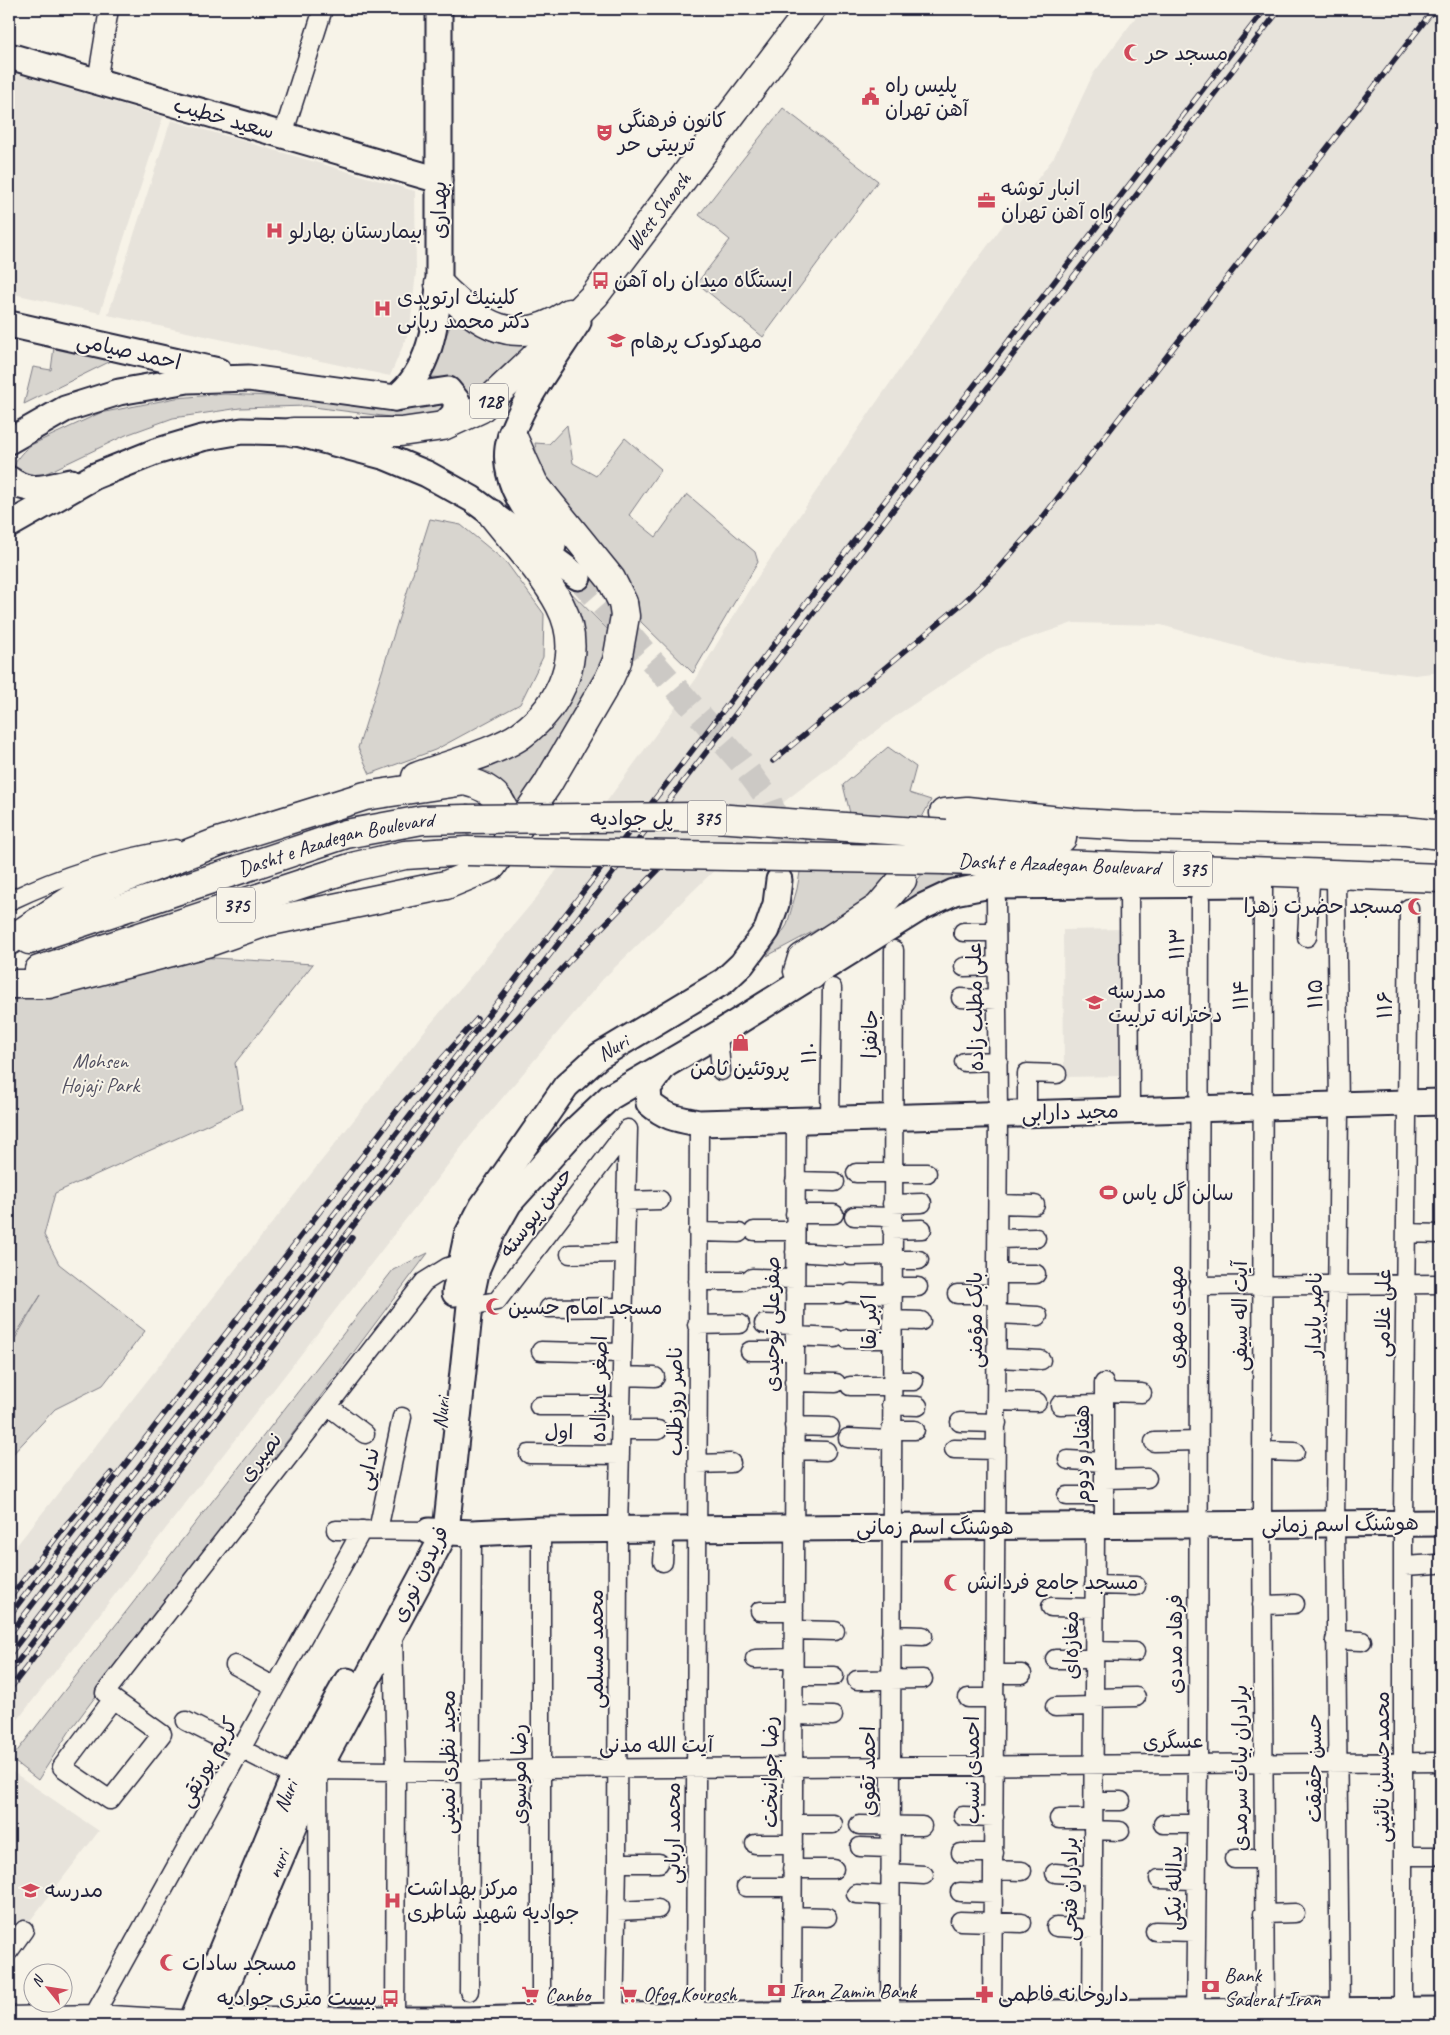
<svg xmlns="http://www.w3.org/2000/svg" width="1450" height="2035" viewBox="0 0 1450 2035" font-family="Caveat,'Playpen Sans Arabic',sans-serif">
	<rect width="100%" height="100%" fill="#f7f3e8"/>
	<filter id="ink" filterUnits="userSpaceOnUse"><feTurbulence type="fractalNoise" baseFrequency=".02" numOctaves="2"/><feDisplacementMap in="SourceGraphic" scale="10" xChannelSelector="R" yChannelSelector="G"/><feConvolveMatrix kernelMatrix="1 2 1 2 8 2 1 2 1" color-interpolation-filters="sRGB"/></filter>
	<g filter="url(#ink)">
		<path fill="#e7e3db" d="M1142 9H1441V672L1415 675 1287 660 1161 625 1073 623 997 649 900 713 785 801 603 979 471 1135 9 1731V1555L422 1034 537 897 696 679 749 590 874 406 959 284 1054 157 1093 74Z
			M9 71 163 117 100 313 9 293Z
			M171 120 415 191 416 272 410 329 390 376 108 315Z
			M1124 929 1125 1076 1064 1077 1063 930Z
			M10 1770 99 1831 9 1948V1772Z"/>
		<path fill="#d8d5cf" stroke="#7d7c85" d="M783 108 878 181 763 337 697 283 730 240 699 215Z
			M454 316C484 342 501 350 541 341L469 400C461 377 453 378 430 377Z
			M54 347 117 358 24 404 33 367 51 370Z
			M225 394 292 397 401 412 436 402 442 405 441 410 432 415 413 420 306 406 240 408 173 418 126 435 32 480 12 476C14 462 19 454 31 445L100 413 176 398Z
			M567 425 573 463 596 476 625 438 661 469 629 515 656 537 687 494 755 552 758 562 693 673 641 622 628 580 538 467 535 443 549 444Z
			M430 519 461 525 506 562 544 614 543 657 520 704 435 750 370 774 358 748Z
			M521 542 614 636 612 654 523 805 509 803 491 773 474 767 548 725 574 691 583 643Z
			M888 747 916 767 909 793 931 800 891 877 863 905 767 956 787 925 797 889 810 817 850 813 843 785Z
			M978 867 884 921 923 873Z
			M197 957 313 964 235 1063 242 1109 55 1193 44 1235 59 1264 145 1331 103 1385 55 1409 9 1458V1349L41 1295 9 1345V1001Z
			M428 1253 71 1729 38 1780 11 1759 393 1270Z"/>
		<g fill="none" stroke-linecap="round" stroke-linejoin="round">
			<path stroke="#ccc9c5" stroke-width="25" stroke-dasharray="25 12" stroke-linecap="butt" d="M578 577 741 762 769 800 781 833 784 846 780 877"/>
			<defs>
				<path id="street" d="M97 82 109 9
					M283 135 323 9
					M1336 882 1339 1105 1335 1524 1340 2011
					M1263 883 1262 1525 1265 2012
					M1129 885 1130 1111
					M9 901C61 876 119 858 176 849
					M963 932H996
					M1307 937 1310 883
					M964 967 997 966
					M961 998 997 1000
					M718 1034 721 1071
					M964 1062 998 1061
					M1027 1114V1073L1057 1074
					M830 1119 832 988
					M856 1173H927
					M795 1181 835 1182
					M626 1201 660 1200
					M892 1204 922 1203
					M998 1204 1035 1205
					M795 1214H834
					M854 1216 892 1217
					M892 1230 922 1229
					M754 1231H795
					M698 1232 739 1233
					M1406 1233 1441 1234
					M998 1239 1036 1238
					M795 1252 840 1255
					M570 1254 625 1253
					M851 1256 892 1255
					M892 1260H919
					M997 1274H1036
					M752 1278 795 1279
					M698 1281H742
					M1198 1286 1441 1284
					M892 1287H918
					M851 1293 892 1294
					M795 1294H840
					M957 1294H997
					M469 1306 497 1301 628 1129
					M549 1308 623 1307
					M997 1314 1038 1316
					M892 1320 921 1321
					M764 1324 795 1325
					M697 1325 740 1324
					M795 1336 835 1338
					M847 1339H892
					M541 1351 622 1353
					M750 1351H795
					M997 1358 1041 1360
					M622 1376 655 1377
					M891 1381H914
					M794 1382 836 1383
					M1104 1383V1526
					M850 1386H891
					M1104 1392 1142 1393
					M997 1401 1037 1402
					M891 1405 918 1406
					M1060 1405 1104 1404
					M328 1406 365 1434
					M539 1406H621
					M960 1422 997 1423
					M794 1426 830 1427
					M620 1430H658
					M891 1430H915
					M848 1438 891 1440
					M1154 1442 1199 1441
					M954 1449 996 1450
					M794 1450 826 1451
					M1262 1451 1295 1452
					M529 1454 620 1455
					M1068 1460 1104 1462
					M697 1464 731 1463
					M1104 1479 1147 1478
					M1067 1496H1104
					M336 1530 428 1531
					M378 1530 402 1417
					M663 1562 665 1529
					M1404 1566 1437 1564
					M1094 1585 1136 1586
					M1262 1605 1295 1604
					M1051 1607 1094 1608
					M760 1611H794
					M794 1630 835 1631
					M393 1633 396 1770 395 2026
					M891 1635 923 1636
					M1335 1640 1362 1641
					M1094 1651 1135 1652
					M755 1659 793 1658
					M1055 1659H1094
					M235 1665 275 1687
					M995 1674H1022
					M793 1676H834
					M857 1680 923 1679
					M968 1698H995
					M1094 1698 1136 1697
					M113 1699 62 1767 110 1800 162 1734 105 1693 424 1282 448 1267 461 1263
					M1055 1707 1093 1706
					M793 1715 833 1716
					M186 1721 294 1776
					M1093 1801H1121
					M963 1816 994 1817
					M1059 1819H1093
					M793 1824H833
					M1163 1824H1197
					M859 1825 922 1826
					M1093 1830 1120 1831
					M755 1844H793
					M860 1847 890 1848
					M961 1853H994
					M1404 1856H1434
					M1234 1859H1263
					M617 1863H659
					M792 1869H834
					M993 1870 1022 1871
					M890 1873 924 1875
					M1055 1873 1093 1876
					M1159 1879 1196 1880
					M746 1887H792
					M960 1892 993 1893
					M856 1894 890 1896
					M617 1911 658 1909
					M1263 1914 1295 1913
					M792 1916 827 1917
					M960 1921 1022 1923
					M1056 1927 1093 1929
					M1155 1931 1195 1932
					M9 1951 24 1930
					M469 1991 472 1533
					M9 2016 95 2014 194 2020
					M792 2016 796 1120
					M695 2017 699 1123
					M541 2018V1530
					M319 2020 318 1770 470 1772 541 1769 1441 1762
					M88 2026 362 1530
					M614 2026 617 1863 618 1530 628 1129
					M890 2026 894 950
					M992 2026 998 1115 996 900
					M1092 2026 1095 1526
					M1195 2026 1198 1764 1200 900
					M1403 2026V1524L1409 908"/>
				<g id="secondary">
					<path d="M9 56 439 180"/>
					<path d="M9 324 218 371"/>
					<path d="M395 398C430 372 436 325 439 284V9"/>
					<path d="M9 441 65 409 119 392 188 380 249 378 395 398 448 390 457 401 455 413 443 426"/>
					<path d="M9 479C30 495 47 487 71 482"/>
					<path d="M9 525 95 476 155 452 202 438 242 431 293 432 386 457 427 474 472 499 578 577"/>
					<path d="M553 546C532 520 503 485 508 448 513 413 557 355 578 322"/>
					<path d="M664 1066 648 1088 649 1103C666 1118 677 1119 699 1123L1441 1102"/>
					<path id="s1" d="M455 1293 467 1236 482 1207 566 1086 599 1056 724 981 742 964 767 930 776 904 779 880"/>
					<path d="M429 1531 472 1533 541 1530 1441 1523"/>
					<path d="M199 2020H468L614 2016 1441 2010"/>
					<path id="s2" d="M190 2026 294 1776 347 1681"/>
					<path id="s3" d="M209 2026 318 1770 446 1531 471 1296 477 1268 493 1231 509 1203 574 1131 610 1097 718 1034 922 907 954 892 986 886 1259 884"/>
				</g>
				<g id="primary">
					<path d="M439 284C479 325 516 350 569 313"/>
					<path id="s4" d="M293 432H401L443 426 480 409 531 361 595 295 811 9"/>
					<path d="M512 435 534 484 611 579 623 603"/>
					<path d="M416 777C444 766 497 752 521 735 562 705 585 653 560 605 543 573 515 543 492 514"/>
					<path d="M944 813 967 811 1079 823 1134 826 1406 831 1441 835"/>
					<path d="M946 834 1062 838"/>
					<path id="s5" d="M945 860 1441 878"/>
					<path id="s6" d="M29 940 346 834 422 820 466 819"/>
					<path d="M9 941 74 898 218 842 365 796 465 781C499 789 510 808 508 842"/>
					<path d="M39 970 356 866 405 855 467 851"/>
					<path d="M812 975 806 976 798 971 802 958 878 908 902 880"/>
					<path d="M9 984H49L206 943 266 922 446 885 492 866 547 785 609 679 617 661"/>
				</g>
			</defs>
			<use href="#street" stroke="#22223b" stroke-width="21"/>
			<use href="#secondary" stroke="#22223b" stroke-width="29"/>
			<use href="#primary" stroke="#22223b" stroke-width="31"/>
			<use href="#street" stroke="#f7f3e8" stroke-width="18"/>
			<use href="#secondary" stroke="#f7f3e8" stroke-width="25"/>
			<use href="#primary" stroke="#f7f3e8" stroke-width="28"/>
			<defs>
				<path id="rail" d="M773 761 964 602 995 572 1040 521 1434 9
					M9 1599 65 1526 111 1473
					M9 1616 403 1103 477 1019
					M9 1635 1265 9
					M9 1655 1280 9
					M9 1673 490 1048 570 960 665 863 686 845
					M9 1690 308 1302 352 1238"/>
			</defs>
			<use href="#rail" stroke="#22223b" stroke-width="5.5"/>
			<use href="#rail" stroke="#f7f3e8" stroke-width="4" stroke-dasharray="11" stroke-linecap="butt"/>
			<defs>
				<path id="primary-bridge" d="M617 661 625 616 623 603
					M466 819 701 817 946 834
					M467 851 945 860"/>
			</defs>
			<use href="#primary-bridge" stroke="#22223b" stroke-width="31" stroke-linecap="butt"/>
			<use href="#primary-bridge" stroke="#f7f3e8" stroke-width="28"/>
		</g>
	</g>
	<defs>
		<symbol id="mosque-bare" viewBox="-9 -9 18 18"><path d="M3.5-4.9A6 6 0 1 0 3.5 4.9A5 5 0 1 1 3.5-4.9Z" fill="#d1495b" stroke="#f7f3e8" stroke-width="2.5" paint-order="stroke"/></symbol>
		<symbol id="civic-bare" viewBox="-9 -9 18 18"><path d="M-.6-6.5H3V-4.5H.6V-3L4-1V1h2V6H-6V1h2V-1L-.6-3ZM-1.2 2.5V6h2.4V2.5Z" fill="#d1495b" stroke="#f7f3e8" stroke-width="2.5" paint-order="stroke"/></symbol>
		<symbol id="theatre-bare" viewBox="-9 -9 18 18"><path d="M-5-5.5Q0-4 5-5.5V0Q5 5 0 6Q-5 5-5 0ZM-3.3-2.5H-1v1.5H-3.3ZM1-2.5H3.3v1.5H1ZM-2.8 1Q0 5.5 2.8 1Z" fill="#d1495b" stroke="#f7f3e8" stroke-width="2.5" paint-order="stroke"/></symbol>
		<symbol id="office-bare" viewBox="-9 -9 18 18"><path d="M-6-3h4V-5.5h4V-3h4V5H-6ZM-1-4.5V-3h2v-1.5ZM-6 0V1H6V0Z" fill="#d1495b" stroke="#f7f3e8" stroke-width="2.5" paint-order="stroke"/></symbol>
		<symbol id="hospital-bare" viewBox="-9 -9 18 18"><path d="M-5-5h3v3.5h4V-5h3V5h-3V1.5h-4V5h-3Z" fill="#d1495b" stroke="#f7f3e8" stroke-width="2.5" paint-order="stroke"/></symbol>
		<symbol id="bus-bare" viewBox="-9 -9 18 18"><path d="M-5-6H5V4H4V6H2V4H-2V6H-4V4H-5ZM-3.5-4V0h7V-4ZM-3.5 1.2v1.5H-2V1.2ZM2 1.2v1.5H3.5V1.2Z" fill="#d1495b" stroke="#f7f3e8" stroke-width="2.5" paint-order="stroke"/></symbol>
		<symbol id="school-bare" viewBox="-9 -9 18 18"><path d="M0-5L7-2L0 1L-7-2ZM-4 1L0 2.5L4 1V4Q0 6-4 4Z" fill="#d1495b" stroke="#f7f3e8" stroke-width="2.5" paint-order="stroke"/></symbol>
		<symbol id="shop-bare" viewBox="-9 -9 18 18"><path d="M-5-2.5h2.3a2.7 3.5 0 0 1 5.4 0H5L5.5 6h-11ZM-1.5-2.5h3a1.5 2.3 0 0 0-3 0Z" fill="#d1495b" stroke="#f7f3e8" stroke-width="2.5" paint-order="stroke"/></symbol>
		<symbol id="stadium-bare" viewBox="-9 -9 18 18"><path d="M0-5a6.5 5 0 1 0 0 10a6.5 5 0 1 0 0-10ZM-3.5-1.8h7v3.6h-7Z" fill="#d1495b" stroke="#f7f3e8" stroke-width="2.5" paint-order="stroke"/></symbol>
		<symbol id="bank-bare" viewBox="-9 -9 18 18"><path d="M-6-4H6V4H-6ZM0-2.3a2.3 2.3 0 1 0 0 4.6a2.3 2.3 0 1 0 0-4.6Z" fill="#d1495b" stroke="#f7f3e8" stroke-width="2.5" paint-order="stroke"/></symbol>
		<symbol id="supermarket-bare" viewBox="-9 -9 18 18"><path d="M-6-5.5h2.5l.6 2H6L4.5 2H-2.5L-4.4-4H-6ZM-1.5 3.2a1.3 1.3 0 1 0 .1 0ZM3 3.2a1.3 1.3 0 1 0 .1 0Z" fill="#d1495b" stroke="#f7f3e8" stroke-width="2.5" paint-order="stroke"/></symbol>
		<symbol id="pharmacy-bare" viewBox="-9 -9 18 18"><path d="M-2-6h4v4h4v4h-4v4h-4v-4h-4v-4h4Z" fill="#d1495b" stroke="#f7f3e8" stroke-width="2.5" paint-order="stroke"/></symbol>
	</defs>
	<g fill-rule="evenodd">
		<use href="#mosque-bare" x="1120" y="40" width="25" height="25"/>
		<use href="#civic-bare" x="858" y="84" width="25" height="25"/>
		<use href="#theatre-bare" x="592" y="120" width="25" height="25"/>
		<use href="#office-bare" x="974" y="188" width="25" height="25"/>
		<use href="#hospital-bare" x="262" y="218" width="25" height="25"/>
		<use href="#bus-bare" x="588" y="268" width="25" height="25"/>
		<use href="#hospital-bare" x="370" y="296" width="25" height="25"/>
		<use href="#school-bare" x="604" y="328" width="25" height="25"/>
		<use href="#mosque-bare" x="1404" y="894" width="25" height="25"/>
		<use href="#school-bare" x="1082" y="990" width="25" height="25"/>
		<use href="#shop-bare" x="728" y="1030" width="25" height="25"/>
		<use href="#stadium-bare" x="1096" y="1180" width="25" height="25"/>
		<use href="#mosque-bare" x="482" y="1294" width="25" height="25"/>
		<use href="#mosque-bare" x="940" y="1570" width="25" height="25"/>
		<use href="#school-bare" x="18" y="1878" width="25" height="25"/>
		<use href="#hospital-bare" x="380" y="1888" width="25" height="25"/>
		<use href="#mosque-bare" x="156" y="1950" width="25" height="25"/>
		<use href="#bank-bare" x="1198" y="1974" width="25" height="25"/>
		<use href="#bank-bare" x="764" y="1978" width="25" height="25"/>
		<use href="#supermarket-bare" x="616" y="1982" width="25" height="25"/>
		<use href="#pharmacy-bare" x="972" y="1982" width="25" height="25"/>
		<use href="#supermarket-bare" x="518" y="1982" width="25" height="25"/>
		<use href="#bus-bare" x="378" y="1986" width="25" height="25"/>
	</g>
	<g text-anchor="middle" stroke-width="4" stroke-linejoin="round" paint-order="stroke">
		<g fill="#f7f3e8" stroke="#62616f" stroke-width="1">
			<rect x="470" y="383.5" width="38" height="35" rx="4"/>
			<rect x="688" y="800.5" width="38" height="35" rx="4"/>
			<rect x="1174" y="851.5" width="38" height="35" rx="4"/>
			<rect x="217" y="887.5" width="38" height="35" rx="4"/>
		</g>
		<g font-size="20" font-weight="bold" fill="#22223b">
			<text x="489" y="408">128</text>
			<text x="707" y="825">375</text>
			<text x="1193" y="876">375</text>
			<text x="236" y="912">375</text>
		</g>
		<g font-size="21" fill="#22223b" stroke="#f7f3e8" text-anchor="start">
			<text x="1146" y="60">مسجد حر</text>
			<text x="885" y="92">پلیس راه<tspan x="885" dy="24">آهن تهران</tspan></text>
			<text x="618" y="127">کانون فرهنگی<tspan x="618" dy="24">تربیتی حر</tspan></text>
			<text x="1001" y="195">انبار توشه<tspan x="1001" dy="24">راه آهن تهران</tspan></text>
			<text x="289" y="238">بیمارستان بهارلو</text>
			<text x="614" y="287">ایستگاه میدان راه آهن</text>
			<text x="397" y="304">كلينيك ارتوپدى<tspan x="397" dy="24">دكتر محمد ربانى</tspan></text>
			<text x="630" y="348">مهدکودک پرهام</text>
			<text x="1403" y="913" text-anchor="end">مسجد حضرت زهرا</text>
			<text x="1108" y="998">مدرسه<tspan x="1108" dy="24">دخترانه تربیت</tspan></text>
			<text x="740" y="1075" text-anchor="middle">پروتئین ثامن</text>
			<text x="1122" y="1200">سالن گل یاس</text>
			<text x="508" y="1314">مسجد امام حسین</text>
			<text x="967" y="1589">مسجد جامع فردانش</text>
			<text x="407" y="1895">مرکز بهداشت<tspan x="407" dy="24">جوادیه شهید شاطری</tspan></text>
			<text x="45" y="1897">مدرسه</text>
			<text x="182" y="1970">مسجد سادات</text>
			<text x="1224" y="1982">Bank<tspan x="1224" dy="24">Saderat Iran</tspan></text>
			<text x="790" y="1998">Iran Zamin Bank</text>
			<text x="643" y="2001">Ofoq Kourosh</text>
			<text x="998" y="2001">داروخانه فاطمی</text>
			<text x="545" y="2002">Canbo</text>
			<text x="377" y="2005" text-anchor="end">بیست متری جوادیه</text>
		</g>
		<g font-size="21" fill="#22223b" stroke="#f7f3e8">
			<text transform="translate(224 118) rotate(16)" y="7">سعید خطیب</text>
			<text transform="translate(439 210) rotate(-90)" y="7">بهداری</text>
			<text dy="7" stroke="none"><textPath href="#s4" startOffset="458">West Shoosh</textPath></text>
			<text transform="translate(129 351) rotate(13)" y="7">احمد صیامی</text>
			<text x="632" y="825">پل جوادیه</text>
			<text dy="7" stroke="none"><textPath href="#s6" startOffset="322">Dasht e Azadegan Boulevard</textPath></text>
			<text dy="7" stroke="none"><textPath href="#s5" startOffset="114">Dasht e Azadegan Boulevard</textPath></text>
			<text transform="translate(1177 944) rotate(-89)" y="7">۱۱۳</text>
			<text transform="translate(1315 994) rotate(-91)" y="7">۱۱۵</text>
			<text transform="translate(1241 995) rotate(-90)" y="7">۱۱۴</text>
			<text transform="translate(1385 1005) rotate(-90)" y="7">۱۱۶</text>
			<text transform="translate(975 1007) rotate(-91)" y="7">علی مطلب زاده</text>
			<text transform="translate(870 1034) rotate(-89)" y="7">جانفزا</text>
			<text dy="7" stroke="none"><textPath href="#s1" startOffset="299">Nuri</textPath></text>
			<text transform="translate(809 1053) rotate(-89)" y="7">۱۱۰</text>
			<text transform="translate(1070 1112) rotate(-2)" y="7">مجید دارابی</text>
			<text transform="translate(536 1212) rotate(-53)" y="7">حسن پیوسته</text>
			<text transform="translate(1383 1313) rotate(-89)" y="7">علی غلامی</text>
			<text transform="translate(1314 1314) rotate(-89)" y="7">ناصر پایدار</text>
			<text transform="translate(1240 1316) rotate(-90)" y="7">آیت اله سیفی</text>
			<text transform="translate(1176 1317) rotate(-90)" y="7">مهدی مهری</text>
			<text transform="translate(975 1320) rotate(-90)" y="7">بابک مؤمنی</text>
			<text transform="translate(869 1322) rotate(-90)" y="7">اکبر بقا</text>
			<text transform="translate(772 1324) rotate(-90)" y="7">صفرعلی توحیدی</text>
			<text transform="translate(599 1389) rotate(-89)" y="7">اصغر علیزاده</text>
			<text transform="translate(675 1401) rotate(-90)" y="7">ناصر روزطلب</text>
			<text transform="translate(441 1413) rotate(-84)" y="7">Nuri</text>
			<text x="559" y="1439">اول</text>
			<text transform="translate(1082 1454) rotate(-90)" y="7">هفتاد و دوم</text>
			<text transform="translate(260 1457) rotate(-52)" y="7">نصیری</text>
			<text transform="translate(368 1469) rotate(-78)" y="7">ندایی</text>
			<text transform="translate(1340 1524) rotate(-1)" y="7">هوشنگ اسم زمانی</text>
			<text x="935" y="1534">هوشنگ اسم زمانی</text>
			<text transform="translate(420 1574) rotate(-64)" y="7">فریدون نوری</text>
			<text transform="translate(1175 1644) rotate(-90)" y="7">فرهاد مددی</text>
			<text transform="translate(1071 1645) rotate(-90)" y="7">مغازه‌ای</text>
			<text transform="translate(596 1649) rotate(-90)" y="7">محمد مسلمی</text>
			<text transform="translate(1173 1741) rotate(-1)" y="7">عسگری</text>
			<text x="656" y="1752">آیت‌ الله مدنی</text>
			<text transform="translate(208 1762) rotate(-61)" y="7">کریم پورتقی</text>
			<text transform="translate(448 1762) rotate(-90)" y="7">مجید نظری نمینی</text>
			<text transform="translate(1382 1767) rotate(-90)" y="7">محمدحسین نائینی</text>
			<text transform="translate(1240 1768) rotate(-90)" y="7">برادران بیات سرمدی</text>
			<text transform="translate(1314 1768) rotate(-90)" y="7">حسن حقیقت</text>
			<text transform="translate(972 1770) rotate(-90)" y="7">احمدی نسب</text>
			<text transform="translate(868 1771) rotate(-90)" y="7">احمد تقوی</text>
			<text transform="translate(770 1772) rotate(-90)" y="7">رضا جوانبخت</text>
			<text transform="translate(519 1774) rotate(-90)" y="7">رضا موسوی</text>
			<text dy="7" stroke="none"><textPath href="#s2" startOffset="249">Nuri</textPath></text>
			<text transform="translate(673 1833) rotate(-90)" y="7">محمد اربابی</text>
			<text dy="7" stroke="none"><textPath href="#s3" startOffset="176">nuri</textPath></text>
			<text transform="translate(1174 1888) rotate(-89)" y="7">یدالله نیکی</text>
			<text transform="translate(1070 1889) rotate(-90)" y="7">برادران فتحی</text>
		</g>
		<g font-size="21" fill="#504f60" stroke="#f7f3e8">
			<text x="100" y="1068">Mohsen<tspan x="100" dy="24">Hojaji Park</tspan></text>
		</g>
	</g>
	<rect width="1450" height="2035" fill="none" stroke="#f7f3e8" stroke-width="30"/>
	<rect x="15" y="15" width="1420" height="2005" fill="none" stroke="#22223b" stroke-width="2" filter="url(#ink)"/>
	<g transform="translate(48 1988) rotate(300)"><circle r="24" fill="#f7f3e8" stroke="#a29fa3"/>
	<path d="M0-4L9 19L0 12L-9 19Z" fill="#d1495b"/>
	<text y="-8" font-size="14" font-weight="bold" text-anchor="middle" fill="#22223b">N</text>
	</g>
</svg>
